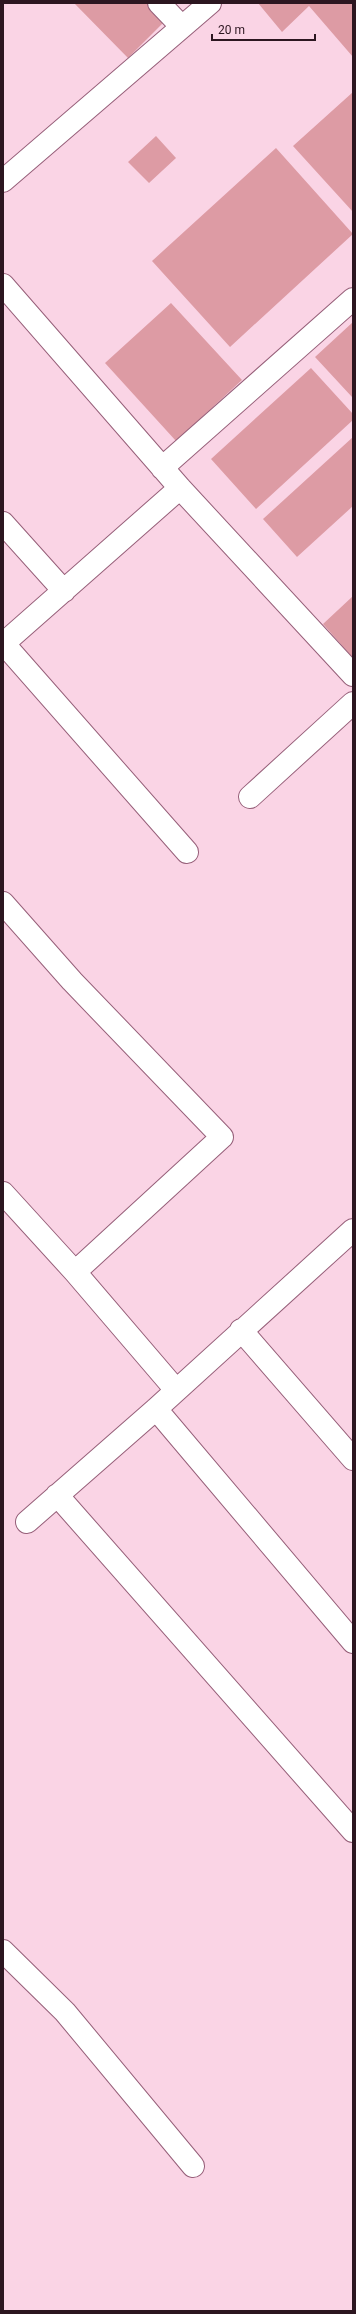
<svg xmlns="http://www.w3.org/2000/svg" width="356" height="2314" viewBox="0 0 356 2314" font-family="Roboto,sans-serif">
	<rect width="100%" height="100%" fill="#fad4e5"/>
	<path fill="#dd9ba4" d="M74 3H147L165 21 128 58Z
		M258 3H353V57L309 6 282 32Z
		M353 92V212L293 146Z
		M156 136 176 158 149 183 128 162Z
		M276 148 353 234 230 347 152 261Z
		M171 303 242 380 176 441 105 363Z
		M353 322V396L352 397 315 357Z
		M311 368 353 414V420L256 509 211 459Z
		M353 437V506L297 557 263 519Z
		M353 596V658L323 624Z"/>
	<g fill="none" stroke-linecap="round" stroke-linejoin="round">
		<defs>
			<path id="minor" d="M159 3 182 27
				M3 181 210 3
				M3 285 180 488 353 675
				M162 468 353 299
				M3 523 64 591
				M3 644 180 488
				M4 644 187 852
				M250 797 353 703
				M3 903 72 981 222 1137 75 1272
				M3 1193 75 1272 176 1390
				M241 1330 353 1459
				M156 1409 353 1642
				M57 1495 353 1831
				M27 1522 156 1409 353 1230
				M3 1951 65 2012 193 2166"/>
		</defs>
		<use href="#minor" stroke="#965f79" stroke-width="24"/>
		<use href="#minor" stroke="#fff" stroke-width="22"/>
	</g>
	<rect width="356" height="2314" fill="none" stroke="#2c1620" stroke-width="8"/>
	<path d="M212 34v6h103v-6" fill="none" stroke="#2c1620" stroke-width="2"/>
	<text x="218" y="34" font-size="12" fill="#2c1620" stroke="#fad4e5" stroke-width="3" paint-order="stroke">20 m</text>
</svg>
